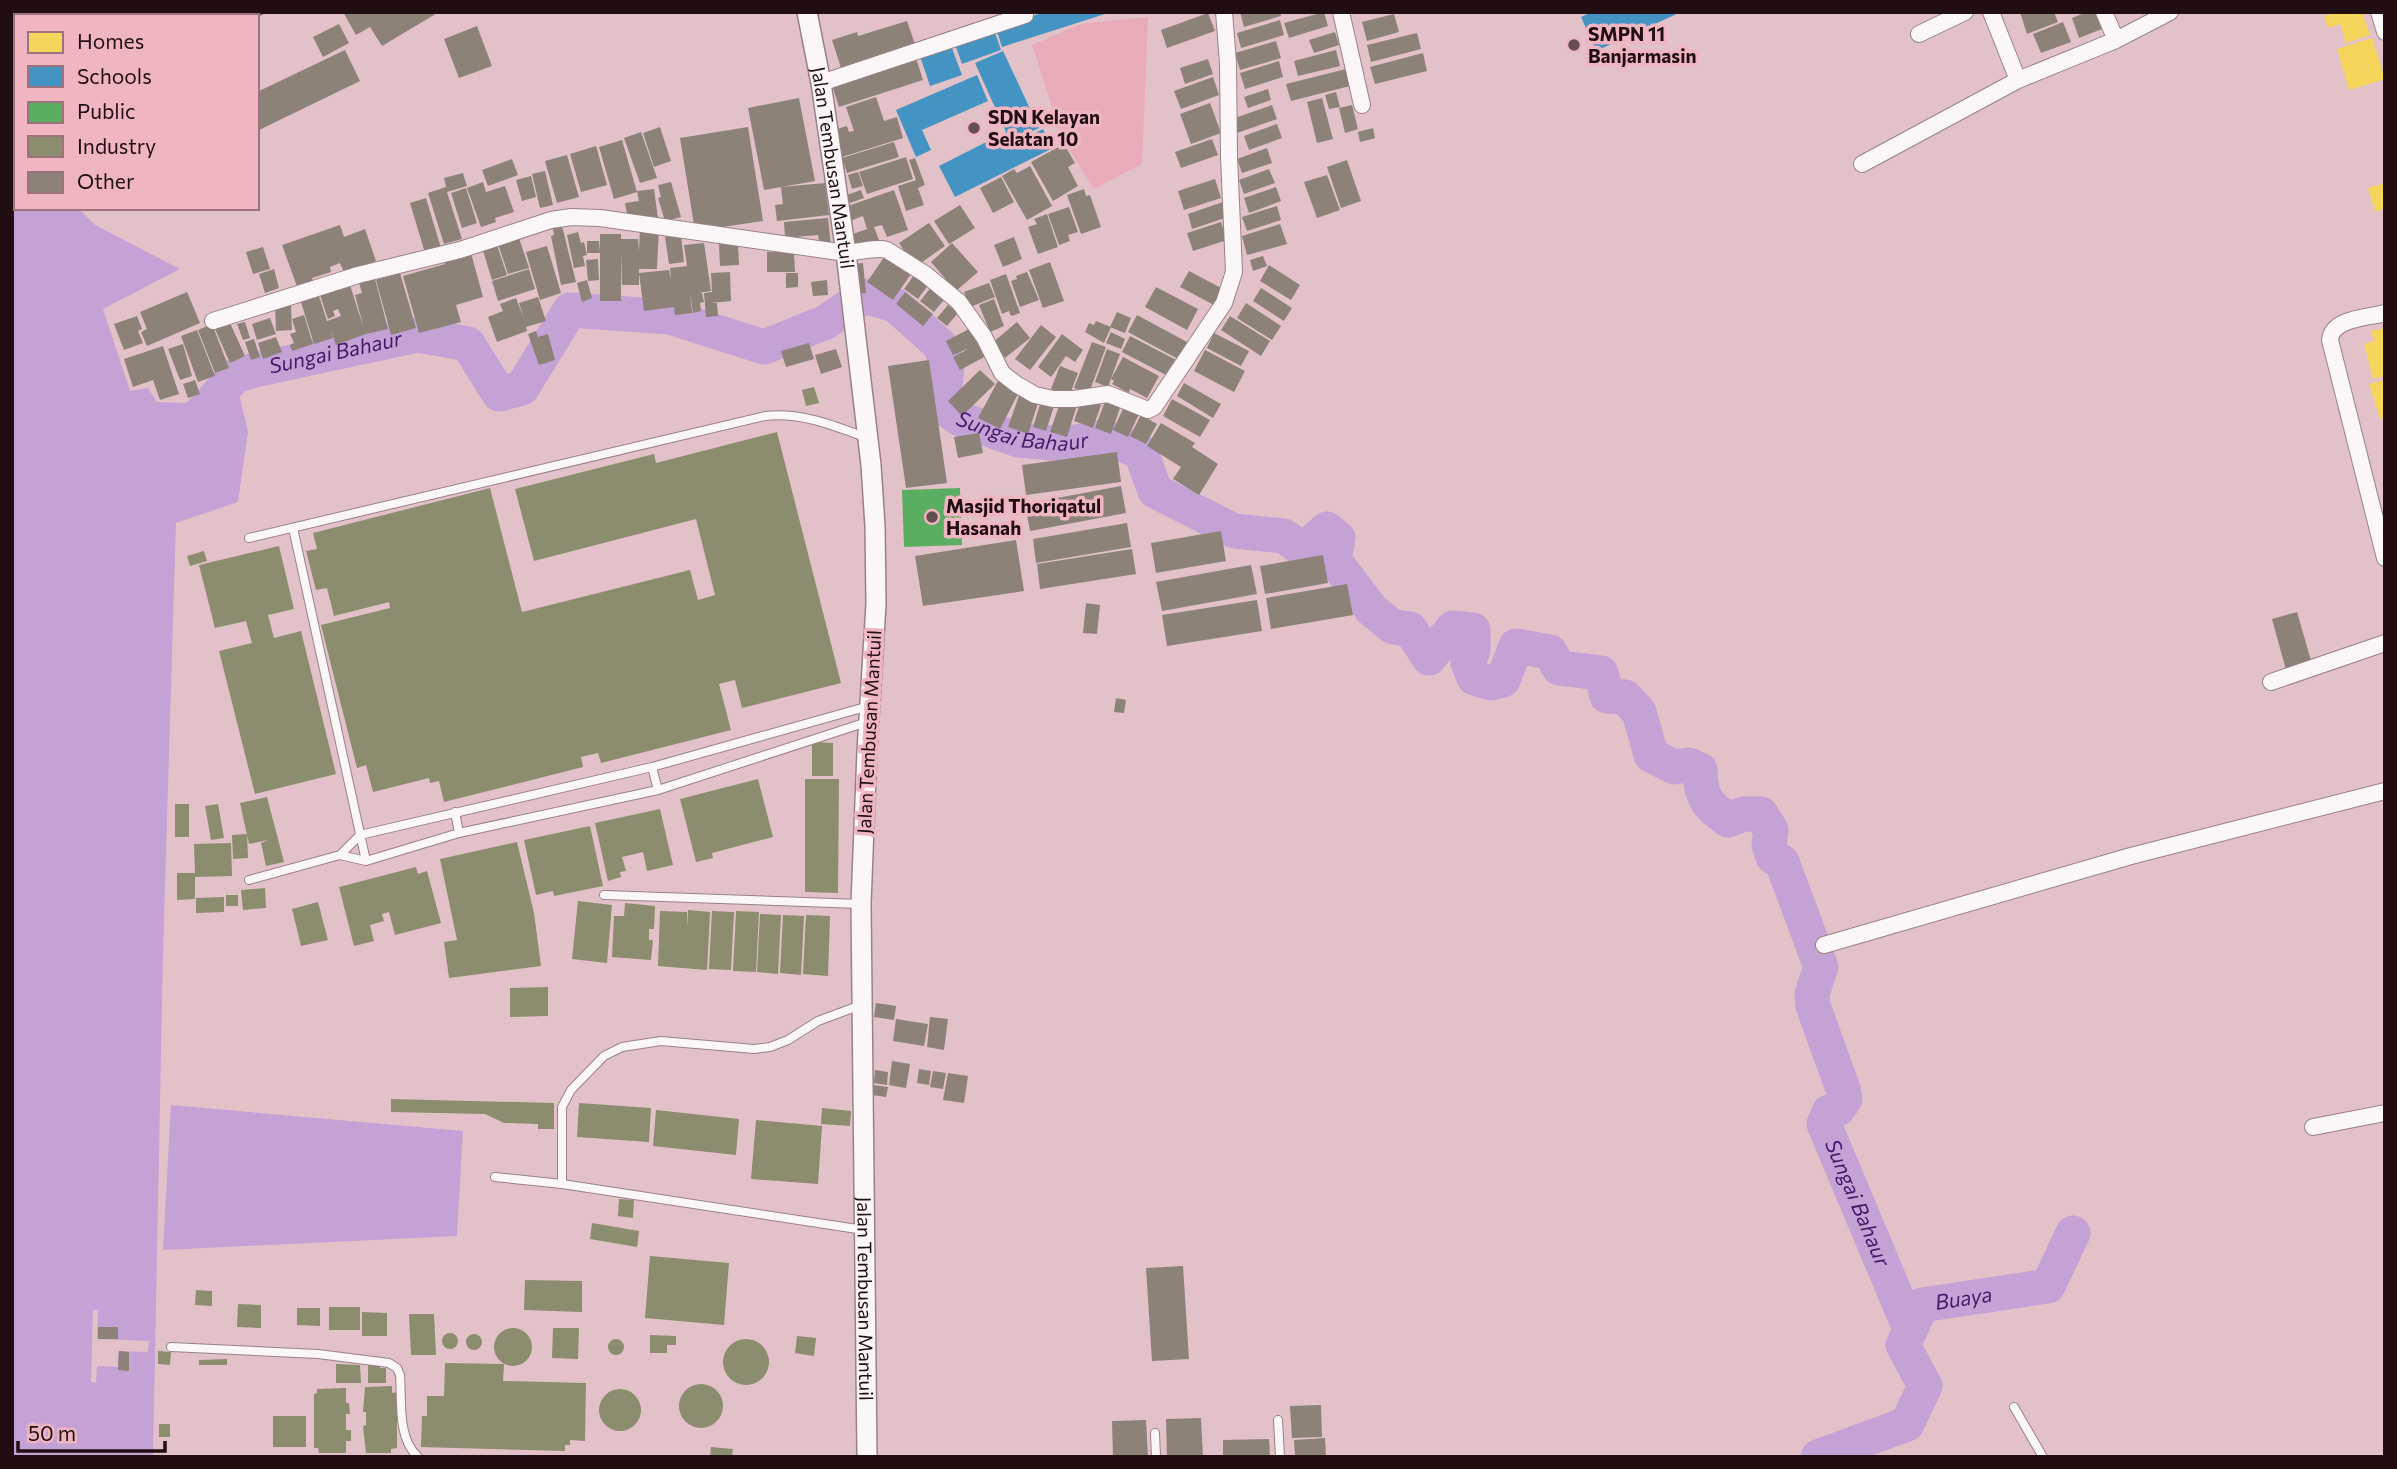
<svg xmlns="http://www.w3.org/2000/svg" width="2397" height="1469" viewBox="0 0 2397 1469" font-family="Commissioner,sans-serif">
	<rect width="100%" height="100%" fill="#e2c2c8"/>
	<path fill="#e9abb8" d="M1148 17 1142 164 1094 189 1062 138 1032 45 1081 24Z"/>
	<path fill="#c5a2d5" d="M12 123 16 129V208H78L95 225 180 269 103 309 130 391 148 388 157 402 185 403 202 397 204 388 235 376 248 432 238 502 176 523 163 953 153 1457H12Z
		M171 1105 463 1131 457 1236 163 1250Z"/>
	<path fill="#e2c2c8" d="M93 1310H98L97 1339 149 1341 148 1352 118 1351V1367L97 1366 96 1383 91 1382Z"/>
	<path fill="#f6d55c" d="M2335 12H2362L2370 35 2346 43 2340 24 2328 28 2324 16Z
		M2372 38 2385 79 2349 90 2337 49Z
		M2385 183V208L2375 212 2368 188Z
		M2385 328V376L2373 379 2364 344 2374 341 2371 331Z
		M2385 380V417L2380 419 2369 384Z"/>
	<path fill="#4393c3" d="M1045 12H1108V13L1002 47 996 28Z
		M1592 12H1681L1596 51 1581 17Z
		M993 27 1001 50 962 64 954 41Z
		M950 43 962 75 930 86 919 53Z
		M1003 51 1039 128 1020 137 1021 140 1043 129 1053 148 955 197 939 166 1006 132 975 63Z
		M977 75 988 101 922 130 931 150 916 157 896 110Z"/>
	<path fill="#5aae61" d="M960 488 962 545 904 547 902 490Z"/>
	<path fill="#8c8c6e" d="M814 387 819 403 806 406 802 390Z
		M777 432 841 683 742 708 735 680 719 684 731 730 601 763 598 753 581 757 583 767 444 802 439 781 430 783 429 778 373 792 366 765 357 768 321 625 390 608 389 602 334 616 327 588 316 590 306 551 317 549 313 533 490 488 522 612 690 570 698 600 715 595 696 519 534 561 515 489 654 454 656 463Z
		M279 546 294 609 268 615 274 638 301 631 336 774 255 794 219 651 252 643 246 621 215 628 199 565Z
		M204 551 207 561 190 566 187 556Z
		M812 742 833 743V776H812Z
		M758 779 773 837 712 853 713 858 696 862 680 799Z
		M805 779H839L838 893 805 892Z
		M267 797 284 862 266 866 261 843 268 840 249 844 240 803Z
		M175 804H189V837H175Z
		M218 804 224 838 211 840 205 806Z
		M660 809 673 865 647 871 643 852 622 857 626 871 620 872 621 877 608 881 595 823Z
		M590 826 603 886 554 896 553 891 536 895 524 840Z
		M247 834 248 858 233 859 232 835Z
		M517 842 534 913 541 966 449 978 444 942 457 940 440 859Z
		M231 843 232 876 195 877V899L177 900V873H195L194 844Z
		M416 867 418 874 427 871 441 923 395 935 389 912 382 914 384 921 370 925 374 941 354 946 339 887Z
		M265 888 266 908 243 910 241 890Z
		M226 895H238V906H226Z
		M224 897V912L196 913V898Z
		M578 901 612 905 607 963 572 959Z
		M318 902 328 940 301 946 292 909Z
		M625 903 655 906 654 929H649V940H653L651 960 612 957 614 916H624Z
		M688 910 710 912 707 970 658 966 660 911 687 912V929Z
		M712 911 734 912 731 970 709 969Z
		M736 911 759 912 756 972 733 971Z
		M760 914 781 915 778 974 757 972Z
		M783 915 804 916 801 975 780 973Z
		M806 915 830 916 828 976 803 974Z
		M548 987V1016L510 1017V988Z
		M391 1099 554 1103V1129H538V1124L504 1123 485 1114 391 1112Z
		M579 1103 651 1108 649 1142 577 1137Z
		M822 1108 851 1111 850 1126 821 1124Z
		M656 1110 739 1119 736 1155 653 1146Z
		M756 1120 822 1126 818 1184 751 1179Z
		M619 1199 634 1200 633 1218 618 1216Z
		M592 1223 639 1231 637 1247 590 1239Z
		M650 1256 729 1263 724 1325 645 1318Z
		M525 1280 582 1281V1312L524 1310Z
		M196 1290 212 1291V1306L195 1305Z
		M238 1304 261 1305V1328L237 1327Z
		M329 1307H360V1330H329Z
		M297 1308H320V1326L297 1325Z
		M362 1312 387 1313V1336H362Z
		M409 1314H434L436 1355H411Z
		M553 1328H579L578 1359 552 1358Z
		M494 1347a19 19 0 1 1 38 0a19 19 0 1 1-38 0Z
		M442 1341a8 8 0 1 1 16 0a8 8 0 1 1-16 0Z
		M466 1342a8 8 0 1 1 16 0a8 8 0 1 1-16 0Z
		M650 1335 676 1336V1345H667V1353H650Z
		M797 1336 816 1338 814 1356 795 1353Z
		M723 1362a23 23 0 1 1 46 0a23 23 0 1 1-46 0Z
		M608 1347a8 8 0 1 1 16 0a8 8 0 1 1-16 0Z
		M158 1351 171 1352 170 1365 158 1364Z
		M227 1359V1365H199V1360Z
		M368 1363H380V1368H386V1383H368Z
		M445 1363 504 1364 503 1381 586 1383 585 1441 570 1440V1445H565V1451L421 1447 422 1416H427V1396H444Z
		M336 1364 360 1365 361 1383H336Z
		M679 1406a22 22 0 1 1 44 0a22 22 0 1 1-44 0Z
		M392 1386V1393L397 1392V1448L391 1449V1453H366L363 1426 366 1425V1412H363L365 1387Z
		M346 1388V1403H349L350 1414H346V1430H351V1441H346V1453H319L318 1448H314V1394L317 1393V1389Z
		M599 1410a21 21 0 1 1 42 0a21 21 0 1 1-42 0Z
		M273 1416H306V1447H273Z
		M159 1424H170V1437H159Z
		M711 1447 733 1449 732 1457H710Z"/>
	<g fill="none" stroke-linecap="round" stroke-linejoin="round">
		<g stroke="#c5a2d5" stroke-width="35">
			<path id="s1" d="M202 412 235 376 255 370 418 335 468 344 499 394 522 388 570 310 670 317 764 347 826 322 864 296 895 305 941 346 947 368 943 400 949 411 960 419 1018 440 1065 444 1104 437 1141 452 1155 491 1234 531 1284 536 1303 550 1327 529 1338 538 1334 560 1372 610 1393 627 1410 629 1429 658 1453 628 1473 630V651L1468 663 1474 678 1491 683 1503 680 1516 646 1550 652 1559 668 1601 673 1607 696 1625 697 1639 712 1651 755 1674 767 1689 765 1700 770C1701 798 1706 804 1728 820L1744 814H1761L1771 830 1769 845 1773 857 1782 862 1821 967 1812 994 1813 1006 1843 1089 1845 1099 1838 1109 1829 1112 1824 1124 1910 1329"/>
			<path id="s2" d="M1818 1457 1907 1424 1925 1386 1903 1345 1922 1305 2048 1286 2073 1233"/>
		</g>
	</g>
	<path fill="#8c8277" d="M82 12H267L257 18V16H76Z
		M343 12H439L382 46 370 27 356 35Z
		M1240 12H1280L1281 16 1244 27Z
		M1324 12 1328 26 1289 38 1284 23Z
		M2020 12H2054L2058 22 2027 34Z
		M2087 12H2096L2102 29 2079 38 2072 18Z
		M1208 13 1215 31 1167 48 1161 30Z
		M1394 14 1399 32 1367 41 1362 22Z
		M1280 20 1284 35 1241 48 1237 33Z
		M907 21 915 44 841 68 832 40 857 32 858 36Z
		M2063 22 2071 42 2041 53 2033 34Z
		M339 24 349 43 323 57 313 37Z
		M477 26 492 66 459 78 444 39Z
		M1335 32 1339 45 1314 53 1309 40Z
		M1417 33 1421 49 1371 62 1367 45Z
		M1276 41 1281 58 1240 70 1235 53Z
		M345 50 360 81 257 131V92Z
		M1336 50 1340 66 1298 76 1294 61Z
		M1423 53 1427 71 1375 84 1370 67Z
		M915 55 923 80 839 107 831 82Z
		M1208 59 1213 74 1185 84 1180 68Z
		M1279 61 1283 77 1245 89 1240 73Z
		M1346 69 1350 86 1291 101 1286 84Z
		M1213 77 1219 95 1181 109 1174 91Z
		M1268 89 1271 100 1248 108 1244 97Z
		M1336 92 1340 107 1329 109 1325 95Z
		M876 97 884 121 897 117 903 138 842 157 834 130 847 126 849 132 854 131 846 107Z
		M799 98 815 181 764 190 748 108Z
		M1322 98 1333 139 1317 143 1307 102Z
		M1210 103 1221 133 1191 144 1180 114Z
		M1272 105 1277 119 1237 133 1232 119Z
		M1352 105 1358 129 1345 133 1339 108Z
		M1277 124 1282 138 1249 150 1244 136Z
		M660 127 671 161 654 167 643 133Z
		M748 127 763 221 695 231 680 138Z
		M1373 128 1375 138 1360 142 1358 132Z
		M641 132 657 178 640 183 624 138Z
		M1212 139 1218 155 1181 168 1175 152Z
		M622 140 637 192 614 199 599 147Z
		M894 142 899 157 847 173 842 158Z
		M1064 144 1075 163 1068 167 1078 186 1053 201 1031 162Z
		M596 146 607 185 581 192 570 154Z
		M1267 148 1272 163 1242 173 1237 159Z
		M567 155 579 197 557 203 545 161Z
		M906 157 913 179 867 194 859 172Z
		M915 158 925 185 918 188 924 205 906 211 898 186 916 180 909 160Z
		M512 159 518 175 488 186 482 170Z
		M1347 160 1361 201 1341 208 1327 167Z
		M1030 166 1052 206 1027 220 1002 176 1014 169 1017 173Z
		M1269 169 1275 183 1244 194 1239 180Z
		M545 171 553 205 540 208 532 174Z
		M858 172 863 186 852 189 848 175Z
		M463 173 467 186 447 192 462 239 444 244 428 193 446 187 444 178Z
		M1327 175 1340 210 1317 218 1304 182Z
		M531 176 536 197 522 201 516 180Z
		M1001 177 1014 202 993 213 980 188Z
		M1215 179 1221 198 1184 210 1178 191Z
		M483 182 486 192 505 186 514 212 495 218 496 222 481 227 467 188Z
		M671 182 681 217 665 221 658 198 661 197 658 185Z
		M825 183 829 215 777 221 775 205 783 204 781 187Z
		M1276 187 1281 201 1249 213 1244 198Z
		M466 188 477 223 462 228 451 193Z
		M654 189 658 219 628 220 625 203 639 201 637 191Z
		M1084 189 1086 196 1090 195 1101 227 1081 234 1067 195Z
		M861 190 864 198 850 203 847 195Z
		M894 190 908 230 887 237 882 225 874 227 879 240 855 249 850 235 867 229 863 216 850 221 845 207Z
		M426 198 441 248 425 253 410 203Z
		M1223 202 1228 217 1192 229 1188 214Z
		M960 205 975 228 949 244 934 221Z
		M1277 206 1281 220 1247 231 1242 217Z
		M1069 207 1078 232 1068 235 1070 241 1059 245 1048 214Z
		M1047 214 1058 247 1038 254 1028 227 1037 224 1034 219Z
		M828 218 831 246 820 247 818 235 785 238 784 222Z
		M561 222 576 282 561 285 551 236 554 235 552 224Z
		M1221 222 1227 240 1193 251 1187 233Z
		M929 223 945 246 915 267 899 243Z
		M1280 224 1287 244 1247 255 1242 236Z
		M340 225 344 237 365 229 376 261 344 272 340 263 330 267 331 272 312 278 314 283 298 289 282 245Z
		M640 227H659L657 269H639V285H622L621 251V301H600V253H587V241H599L600 251V234H621V239H638L639 251Z
		M578 232 581 243 584 242 587 255 583 256 585 266 574 268 567 235Z
		M518 235 529 268 508 274 497 241Z
		M681 235 684 262 669 264 665 237Z
		M1014 237 1022 259 1003 267 994 245Z
		M704 243 711 291 698 293H702L704 302 700 303 701 311 693 313 690 293 692 313 675 315 674 307 644 311 639 273 669 270 671 280 670 268 687 266 684 245Z
		M738 243 739 265 720 266 719 244Z
		M952 243 978 272 956 291 931 262Z
		M481 244 497 245 507 275 492 280Z
		M547 246 561 293 540 300 526 252Z
		M263 247 270 269 253 274 246 252Z
		M767 252H794L795 272H767Z
		M471 253 483 297 456 305 461 322 419 333 403 276 445 264 444 260Z
		M887 253 913 271 893 300 867 282Z
		M1263 256 1267 266 1253 271 1250 260Z
		M598 259 599 280 588 281 586 260Z
		M1050 262 1064 301 1043 308 1029 270Z
		M863 263 866 293 856 294 853 264Z
		M1269 265 1300 285 1291 300 1260 281Z
		M274 269 279 288 265 293 259 274Z
		M529 269 535 289 498 301 492 281Z
		M917 271 931 281 918 299 904 289Z
		M1189 271 1223 289 1214 305 1180 287Z
		M730 272 731 301 710 303H717L718 316 706 317 704 293 712 292 711 273Z
		M1027 272 1039 300 1020 307 1011 281 1017 279 1016 276Z
		M400 273 416 328 391 335 376 280Z
		M786 273H798V287L786 288Z
		M1006 274 1020 313 1011 316 1009 311 1002 314 990 280Z
		M375 279 388 329 366 334 336 345 330 328 333 338 314 344 300 299 318 293 327 321 341 316 338 309 333 311 335 316 328 319 319 292 349 282 364 329 355 295 362 293 359 283Z
		M587 280 592 298 582 302 577 283Z
		M827 280 828 295 813 296 811 282Z
		M989 283 995 297 970 307 964 292Z
		M933 285 947 296 934 312 920 301Z
		M1156 287 1198 309 1187 330 1145 307Z
		M1261 288 1292 308 1284 321 1253 301Z
		M187 292 200 323 147 346 141 332 147 329 140 312Z
		M905 292 933 314 923 326 896 304Z
		M538 297 546 321 526 327 527 331 497 342 488 317 503 311 500 304 516 298 524 319 519 303Z
		M994 299 1004 326 990 332 979 305Z
		M1246 303 1281 326 1272 340 1237 318Z
		M275 305H291L292 330 276 331Z
		M948 305 958 313 947 326 937 318Z
		M1117 312 1131 318 1125 333 1110 327Z
		M304 315 313 344 292 351 290 345 294 343 290 334 296 332 292 319Z
		M1137 315 1187 342 1178 359 1128 332Z
		M137 316 142 329 138 331 143 343 124 350 114 324Z
		M1230 316 1270 341 1261 356 1221 330Z
		M270 318 276 334 257 340 252 324Z
		M1096 321 1111 327 1104 343 1085 332 1089 323 1094 325Z
		M245 322 250 338 243 340 237 324Z
		M1017 322 1030 338 1005 358 992 343Z
		M230 323 245 356 230 363 215 329Z
		M212 324 229 368 215 373 198 330Z
		M1041 325 1056 337 1030 370 1015 359Z
		M973 327 990 354 960 370 953 357 970 348 953 355 946 341Z
		M197 330 215 376 198 382 181 336Z
		M536 331 538 337 548 334 555 360 539 365 528 334Z
		M1111 332 1125 339 1121 349 1106 343Z
		M1214 333 1249 351 1241 366 1207 348Z
		M1062 334 1083 350 1075 362 1066 356 1051 377 1038 367Z
		M1130 336 1178 361 1170 377 1122 352Z
		M276 337 282 352 263 359 258 343Z
		M254 339 260 357 251 360 245 342Z
		M1092 342 1106 347 1089 393 1074 388Z
		M809 343 814 359 786 367 781 351Z
		M183 344 192 376 180 380 168 349Z
		M163 346 179 394 160 400 153 380 133 387 124 359Z
		M836 349 842 367 821 374 815 355Z
		M1107 349 1120 354 1108 387 1095 382Z
		M1205 350 1245 371 1234 392 1194 371Z
		M1123 357 1159 376 1147 398 1130 389 1129 393 1112 384 1114 381 1111 379Z
		M929 360 947 483 906 488 888 366Z
		M1060 366 1078 373 1069 397 1051 389Z
		M980 370 995 384 962 416 948 401Z
		M1000 377 1021 388 1000 429 978 418Z
		M195 380 200 394 188 398 183 384Z
		M1184 383 1221 404 1213 418 1177 396Z
		M1021 390 1040 397 1028 434 1008 427Z
		M1042 398 1055 403 1046 431 1033 427Z
		M1082 398 1101 405 1093 428 1074 421Z
		M1106 399 1121 405 1111 434 1095 428Z
		M1172 399 1210 420 1200 437 1163 416Z
		M1061 400 1077 405 1067 437 1050 432Z
		M1124 407 1140 412 1128 437 1113 430Z
		M1141 415 1157 424 1146 444 1130 436Z
		M1161 423 1195 443 1192 447 1218 464 1199 495 1173 479 1181 467 1147 446Z
		M979 433 983 453 958 458 954 437Z
		M1117 452 1121 482 1026 495 1022 465Z
		M1121 486 1126 513 1030 531 1025 504Z
		M1127 523 1131 547 1036 563 1033 539Z
		M1221 531 1226 561 1156 573 1151 543Z
		M1016 540 1024 591 923 606 915 556Z
		M1132 549 1136 574 1040 589 1037 564Z
		M1323 555 1328 583 1265 594 1260 566Z
		M1251 565 1257 594 1162 611 1156 582Z
		M1347 584 1353 615 1271 629 1266 598Z
		M1257 600 1262 631 1167 646 1162 615Z
		M1086 603 1100 605 1097 634 1083 633Z
		M2297 612 2312 664 2286 670 2272 619Z
		M1116 698 1126 700 1124 713 1114 712Z
		M876 1003 896 1006 894 1020 874 1017Z
		M930 1017 948 1019 944 1050 927 1047Z
		M896 1019 928 1024 924 1046 893 1041Z
		M892 1061 910 1064 906 1088 889 1085Z
		M919 1069 931 1071 929 1085 917 1083Z
		M875 1070 888 1072 887 1085 874 1083Z
		M933 1071 946 1073 943 1089 930 1087Z
		M948 1073 968 1076 964 1103 943 1100Z
		M873 1085 888 1087 886 1097 872 1095Z
		M1183 1266 1189 1359 1152 1361 1146 1268Z
		M98 1327H118V1339H98Z
		M119 1351 129 1352V1371L118 1370Z
		M1321 1405 1322 1437 1292 1438 1290 1406Z
		M1201 1418 1203 1457H1167L1166 1419Z
		M1146 1420 1148 1457H1113L1112 1421Z
		M1325 1438 1326 1457H1295L1294 1440Z
		M1269 1439 1270 1457H1223V1440Z"/>
	<g fill="none" stroke-linecap="round" stroke-linejoin="round">
		<defs>
			<path id="service" d="M293 528 366 861
				M249 538 765 416C800 412 832 425 865 437
				M652 767 658 790
				M455 812 459 833
				M340 855 360 835 652 767 869 706
				M249 880 340 855 366 861 459 833 658 790 867 722
				M604 895 861 904
				M495 1177 562 1184 864 1230
				M562 1184V1107L571 1090 604 1056 622 1047 661 1041 754 1049 770 1047 788 1040 818 1021 861 1005
				M171 1347 318 1354 389 1363 397 1368 400 1375C402 1401 397 1438 418 1457
				M2014 1407 2043 1457
				M1278 1420 1280 1457
				M1155 1433 1156 1457"/>
			<path id="minor" d="M1341 12 1362 105
				M1991 12 2018 80
				M2104 12 2116 40
				M2379 12 2385 32
				M1919 34 1965 12
				M821 83 1025 15V12
				M1862 164 2018 80 2116 40 2170 12
				M2385 313C2367 318 2332 318 2330 340L2385 558
				M213 321 358 275 460 250 551 220 571 217 600 218 846 253C857 252 878 247 887 250L925 274 959 302 984 337 1002 373 1016 384 1035 395 1053 399H1074L1108 394 1148 410 1154 407 1224 303 1234 272 1229 156 1228 63 1224 12
				M2271 682 2385 643
				M1824 945 2131 856 2385 791
				M2313 1127 2385 1113"/>
			<g id="tertiary">
				<path id="s3" d="M807 12 821 83 846 253 871 465 875 526 876 604 867 751 861 904 867 1457"/>
			</g>
		</defs>
		<use href="#service" stroke="#998287" stroke-width="10"/>
		<use href="#minor" stroke="#998287" stroke-width="18"/>
		<use href="#tertiary" stroke="#998287" stroke-width="22"/>
		<use href="#service" stroke="#fbf6f7" stroke-width="8"/>
		<use href="#minor" stroke="#fbf6f7" stroke-width="16"/>
		<use href="#tertiary" stroke="#fbf6f7" stroke-width="19"/>
	</g>
	<g fill="#654d52" stroke="#efb5c0" stroke-width="2.5">
		<circle cx="1574" cy="45" r="7"/>
		<circle cx="974" cy="128" r="7"/>
		<circle cx="932" cy="517" r="7"/>
	</g>
	<g text-anchor="middle" stroke-width="7" stroke-linejoin="round" paint-order="stroke">
		<g font-size="19" font-weight="bold" fill="#210e12" stroke="#efb5c0" text-anchor="start">
			<text x="1588" y="41">SMPN 11<tspan x="1588" dy="22">Banjarmasin</tspan></text>
			<text x="988" y="124">SDN Kelayan<tspan x="988" dy="22">Selatan 10</tspan></text>
			<text x="946" y="513">Masjid Thoriqatul<tspan x="946" dy="22">Hasanah</tspan></text>
		</g>
		<g font-size="19" fill="#210e12" stroke="#efb5c0">
			<text dy="7" stroke="none"><textPath href="#s3" startOffset="158">Jalan Tembusan Mantuil</textPath></text>
			<text transform="translate(869 732) rotate(-87)" y="7">Jalan Tembusan Mantuil</text>
			<text dy="7" stroke="none"><textPath href="#s3" startOffset="1292">Jalan Tembusan Mantuil</textPath></text>
		</g>
		<g font-size="21" font-style="italic" fill="#471869" stroke="#efb5c0">
			<text dy="7" stroke="none"><textPath href="#s1" startOffset="152">Sungai Bahaur</textPath></text>
			<text dy="7" stroke="none"><textPath href="#s1" startOffset="1013">Sungai Bahaur</textPath></text>
			<text dy="7" stroke="none"><textPath href="#s1" startOffset="2504">Sungai Bahaur</textPath></text>
			<text dy="7" stroke="none"><textPath href="#s2" startOffset="270">Buaya</textPath></text>
		</g>
	</g>
	<rect width="2397" height="1469" fill="none" stroke="#210e12" stroke-width="28"/>
	<rect x="14" y="14" width="245" height="196" fill="#efb5c0" stroke="#9d727a" stroke-width="2"/>
	<rect x="28" y="32" width="35" height="21" fill="#f6d55c" stroke="#9d727a" stroke-width="2"/>
	<text x="77" y="49" font-size="21" fill="#210e12">Homes</text>
	<rect x="28" y="66" width="35" height="21" fill="#4393c3" stroke="#9d727a" stroke-width="2"/>
	<text x="77" y="84" font-size="21" fill="#210e12">Schools</text>
	<rect x="28" y="102" width="35" height="21" fill="#5aae61" stroke="#9d727a" stroke-width="2"/>
	<text x="77" y="119" font-size="21" fill="#210e12">Public</text>
	<rect x="28" y="136" width="35" height="21" fill="#8c8c6e" stroke="#9d727a" stroke-width="2"/>
	<text x="77" y="154" font-size="21" fill="#210e12">Industry</text>
	<rect x="28" y="172" width="35" height="21" fill="#8c8277" stroke="#9d727a" stroke-width="2"/>
	<text x="77" y="189" font-size="21" fill="#210e12">Other</text>
	<path d="M18 1441v10h147v-10" fill="none" stroke="#210e12" stroke-width="3.5"/>
	<text x="28" y="1441" font-size="21" fill="#210e12" stroke="#efb5c0" stroke-width="5" paint-order="stroke">50 m</text>
</svg>
